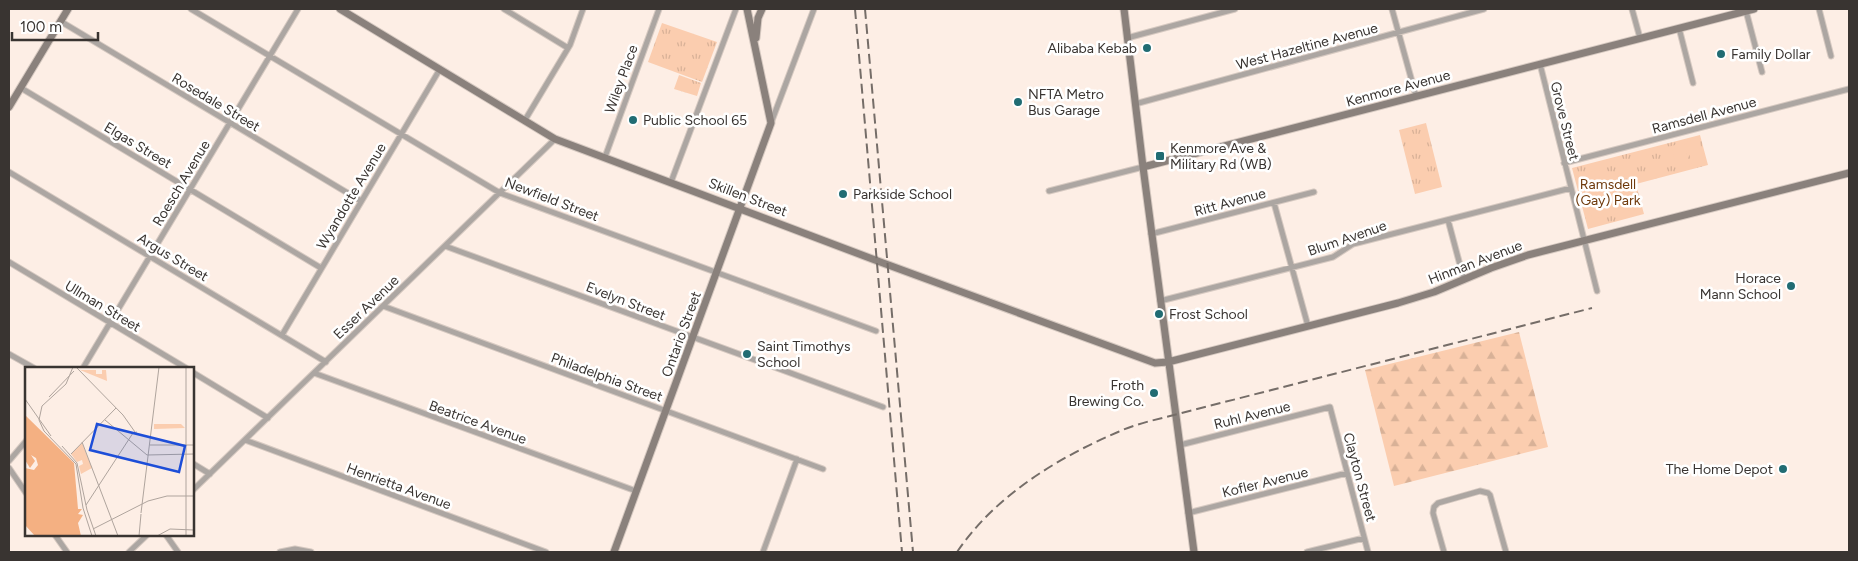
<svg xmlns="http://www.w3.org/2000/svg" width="1858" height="561" viewBox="0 0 1858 561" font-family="Figtree,sans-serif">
	<defs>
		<pattern id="grass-tufts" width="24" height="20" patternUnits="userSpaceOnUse" patternTransform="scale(1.25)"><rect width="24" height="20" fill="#fbcdaf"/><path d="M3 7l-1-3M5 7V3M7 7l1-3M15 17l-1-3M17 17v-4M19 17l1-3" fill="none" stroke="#d8b197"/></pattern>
		<pattern id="forest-firs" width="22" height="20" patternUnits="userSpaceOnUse" patternTransform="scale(1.25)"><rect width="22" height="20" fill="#fbcdaf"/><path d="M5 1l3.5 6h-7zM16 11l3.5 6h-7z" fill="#d8b197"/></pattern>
	</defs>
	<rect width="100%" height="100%" fill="#fdeee5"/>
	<path fill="url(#grass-tufts)" d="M662 23 717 42 702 82 648 62Z
		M679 75 701 83 697 96 674 89Z
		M1426 123 1442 187 1415 194 1399 130Z
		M1700 135 1708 165 1636 184 1644 214 1588 229 1572 168Z"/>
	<path fill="url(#forest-firs)" d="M1519 332 1548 447 1394 486 1365 370Z"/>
	<path fill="#fbcdaf" d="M1699 139 1705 162 1692 165 1686 142Z
		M1684 143 1690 166 1677 169 1671 146Z
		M1600 170C1625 173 1632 185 1639 208L1594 219 1592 218 1580 173Z"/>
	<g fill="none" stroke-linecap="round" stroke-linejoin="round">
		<defs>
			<path id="street" d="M191 9 500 193 876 331
				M504 9 568 48
				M1392 9 1416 96
				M1632 9 1640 38
				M1819 9 1831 56
				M1746 11 1762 72
				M60 21 361 201
				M1679 28 1693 83
				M1127 38 1235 9
				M1540 64 1597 291
				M21 88 321 268
				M1135 104 1484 9
				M525 120 570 45 583 9
				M771 123 814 9
				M605 157 659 9
				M1564 163 1849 89
				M9 172 326 362
				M671 182 736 9
				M1049 191 1143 167
				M1274 203 1308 326
				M1448 220 1464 280
				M1151 234 1314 192
				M445 246 883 407
				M9 262 186 368
				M1160 301 1333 257 1353 244 1361 242 1571 188
				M383 306 823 469
				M282 335 440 69
				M9 354 34 368
				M83 368 298 9
				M192 372 268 418
				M314 373 636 491
				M245 440 546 552
				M1180 445 1330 407 1368 552
				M9 461 26 441
				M192 463 210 474
				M9 468 26 493
				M192 491 555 139
				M1188 513 1347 473
				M55 535 67 552
				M166 535 178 552
				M129 552 147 535
				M280 552 295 549 311 552
				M763 552 797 459
				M1307 552 1364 538
				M1444 552 1433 513 1434 507 1438 503 1480 491 1488 493 1490 495 1506 552"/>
			<path id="secondary" d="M340 9 555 139 883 263 1155 363 1168 362 1398 303 1434 292 1491 268 1528 255 1849 173
				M1124 9 1143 167 1194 552
				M756 38 758 18 762 9
				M9 107 68 9
				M1143 167 1754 9
				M614 552 771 123 747 9"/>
		</defs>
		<use href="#street" stroke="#d6c9c1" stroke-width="7"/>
		<use href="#secondary" stroke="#d6c9c1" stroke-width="9"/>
		<use href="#street" stroke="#aca6a2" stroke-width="5"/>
		<use href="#secondary" stroke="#8a817c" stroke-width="7"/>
		<path stroke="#756d68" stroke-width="2" stroke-dasharray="10 5" stroke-linecap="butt" d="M855 9 902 552
			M865 9 913 552
			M957 552C995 496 1057 458 1118 432 1133 425 1150 421 1166 417L1592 308"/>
	</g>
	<g fill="#216c73" stroke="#fff" stroke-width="2">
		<circle cx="1147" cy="48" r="5"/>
		<circle cx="1721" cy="54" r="5"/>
		<circle cx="1018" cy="102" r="5"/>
		<circle cx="633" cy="120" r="5"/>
		<rect x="1155" y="151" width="10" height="10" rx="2.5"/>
		<circle cx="843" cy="194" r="5"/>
		<circle cx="1791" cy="286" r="5"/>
		<circle cx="1159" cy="314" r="5"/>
		<circle cx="747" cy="354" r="5"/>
		<circle cx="1154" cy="393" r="5"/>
		<circle cx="1783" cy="469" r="5"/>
	</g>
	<g text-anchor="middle" stroke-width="5" stroke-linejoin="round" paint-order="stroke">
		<g font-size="14" fill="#393431" stroke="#fff">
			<text transform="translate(1307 46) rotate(-15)" y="5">West Hazeltine Avenue</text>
			<text transform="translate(621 79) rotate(-70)" y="5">Wiley Place</text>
			<text transform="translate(1398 88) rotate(-15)" y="5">Kenmore Avenue</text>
			<text transform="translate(216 102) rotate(31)" y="5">Rosedale Street</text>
			<text transform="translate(1704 115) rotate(-15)" y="5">Ramsdell Avenue</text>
			<text transform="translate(1565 121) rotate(76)" y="5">Grove Street</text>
			<text transform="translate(138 145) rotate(31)" y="5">Elgas Street</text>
			<text transform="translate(181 183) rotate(-59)" y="5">Roesch Avenue</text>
			<text transform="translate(351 196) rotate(-59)" y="5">Wyandotte Avenue</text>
			<text transform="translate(748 197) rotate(21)" y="5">Skillen Street</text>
			<text transform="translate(552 199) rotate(21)" y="5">Newfield Street</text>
			<text transform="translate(1230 202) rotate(-15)" y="5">Ritt Avenue</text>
			<text transform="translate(1347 238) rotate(-19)" y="5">Blum Avenue</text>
			<text transform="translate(173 257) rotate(31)" y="5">Argus Street</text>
			<text transform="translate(1475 262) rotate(-21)" y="5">Hinman Avenue</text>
			<text transform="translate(626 301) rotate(21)" y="5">Evelyn Street</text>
			<text transform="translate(103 306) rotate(31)" y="5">Ullman Street</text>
			<text transform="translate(366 307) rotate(-44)" y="5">Esser Avenue</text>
			<text transform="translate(681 334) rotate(-70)" y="5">Ontario Street</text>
			<text transform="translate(607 377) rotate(20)" y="5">Philadelphia Street</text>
			<text transform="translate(1252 415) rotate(-14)" y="5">Ruhl Avenue</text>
			<text transform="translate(478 422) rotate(20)" y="5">Beatrice Avenue</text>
			<text transform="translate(1360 477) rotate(75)" y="5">Clayton Street</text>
			<text transform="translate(1265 482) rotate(-14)" y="5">Kofler Avenue</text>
			<text transform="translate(399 486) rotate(20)" y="5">Henrietta Avenue</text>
		</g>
		<g font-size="14" fill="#393431" stroke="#fff" text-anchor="start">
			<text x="1137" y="53" text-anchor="end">Alibaba Kebab</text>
			<text x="1731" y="59">Family Dollar</text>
			<text x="1028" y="99">NFTA Metro<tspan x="1028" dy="16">Bus Garage</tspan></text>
			<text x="643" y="125">Public School 65</text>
			<text x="1170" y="153">Kenmore Ave &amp;<tspan x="1170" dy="16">Military Rd (WB)</tspan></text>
			<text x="853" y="199">Parkside School</text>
			<text x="1781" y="283" text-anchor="end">Horace<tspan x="1781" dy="16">Mann School</tspan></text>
			<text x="1169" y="319">Frost School</text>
			<text x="757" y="351">Saint Timothys<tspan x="757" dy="16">School</tspan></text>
			<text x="1144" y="390" text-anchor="end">Froth<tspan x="1144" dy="16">Brewing Co.</tspan></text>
			<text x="1773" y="474" text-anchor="end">The Home Depot</text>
		</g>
		<g font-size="14" fill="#6e390b" stroke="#fff">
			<text x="1608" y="189">Ramsdell<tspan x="1608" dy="16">(Gay) Park</tspan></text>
		</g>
	</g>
	<g transform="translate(25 367)">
		<rect width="169" height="169" fill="#fdeee5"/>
		<path d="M55 3H71V7H77V3H81L82 14ZM129 57H156L160 61 129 62ZM57 76 67 101 56 107 54 99 58 97 57 93 52 95 46 87Z" fill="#fbcdaf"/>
		<path d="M0 48 49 96 53 142H57L53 147 58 148 53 156 56 169H10L0 158V101L9 103 13 98 11 91 6 88 10 94 5 101 0 93Z" fill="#f4b082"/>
		<path fill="none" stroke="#afa49d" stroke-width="1" d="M48 0 41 17 17 39 14 53 19 64 51 97 58 141 67 169M51 0 98 48 110 65M161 0V169M24 30 49 4M0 32 26 69M80 53 122 88 169 87M57 75 93 169M125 78H169M37 79 52 96 62 143 71 169M46 87 91 41M61 138 108 66 112 65M116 146 134 0M68 162 123 134 142 129H169M114 169 116 147M132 169 145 162 169 163"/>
		<path fill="#1d4ed8" fill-opacity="0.15" stroke="#1d4ed8" stroke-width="2.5" d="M72 57 160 79 154 105 65 83Z"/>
		<rect width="169" height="169" fill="none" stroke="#393431" stroke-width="2.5"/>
	</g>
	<rect width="1858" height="561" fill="none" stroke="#393431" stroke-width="20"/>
	<path d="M12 32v8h86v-8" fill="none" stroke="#393431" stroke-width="2.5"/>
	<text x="20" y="32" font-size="15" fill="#393431" stroke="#ffffff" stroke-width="4" paint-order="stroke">100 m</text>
</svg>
